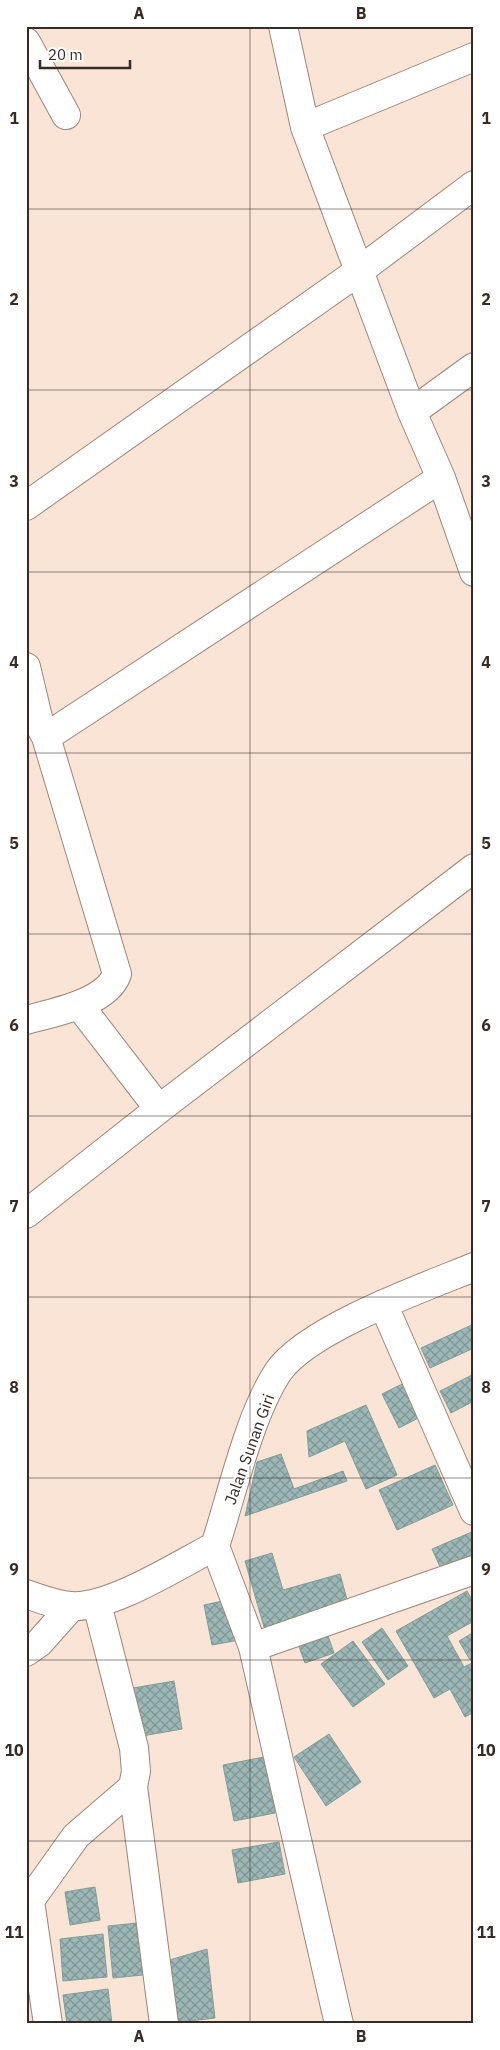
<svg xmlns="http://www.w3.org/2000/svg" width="500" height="2050" viewBox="0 0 500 2050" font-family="'IBM Plex Sans',sans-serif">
	<defs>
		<pattern id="building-cross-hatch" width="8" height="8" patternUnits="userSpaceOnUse" patternTransform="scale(1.25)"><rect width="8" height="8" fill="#9cb8b6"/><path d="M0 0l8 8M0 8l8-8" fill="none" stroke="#809694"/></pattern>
	</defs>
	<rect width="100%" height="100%" fill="#f9e4d5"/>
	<path fill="url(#building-cross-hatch)" stroke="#819d9a" d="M474 1324V1348L430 1368 421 1348Z
		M474 1374V1401L451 1413 440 1391Z
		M412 1379 428 1413 399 1428 382 1394Z
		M366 1405 397 1475 366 1489 345 1441 309 1457 307 1431Z
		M281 1454 294 1489 343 1471 347 1481 245 1516 257 1462Z
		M435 1465 453 1505 397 1530 379 1490Z
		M474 1531V1554L441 1569 432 1549Z
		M272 1553 283 1590 340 1574 348 1603 264 1627 245 1561Z
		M467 1591 474 1603V1621L447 1636 464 1667 474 1662V1712L465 1717 450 1689 434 1698 396 1631Z
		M232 1599 239 1640 212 1645 204 1605Z
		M382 1628 408 1666 388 1680 362 1642Z
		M326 1630 334 1653 305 1663 297 1641Z
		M474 1632V1658L470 1660 459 1641Z
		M353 1641 385 1684 353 1707 321 1664Z
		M174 1681 182 1729 142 1736 133 1688Z
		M329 1734 361 1782 326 1806 294 1757Z
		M264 1757 275 1813 234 1821 223 1765Z
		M279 1842 285 1874 238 1883 232 1850Z
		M95 1887 100 1920 70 1925 65 1892Z
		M137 1923 143 1975 113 1978 108 1926Z
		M103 1934 107 1977 63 1981 60 1939Z
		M207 1949 215 2018 173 2023 166 1961Z
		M108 1989 112 2024H67L63 1995Z"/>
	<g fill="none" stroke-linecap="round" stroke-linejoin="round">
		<defs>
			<path id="minor" d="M283 26 305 127 412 412 441 478 474 572
				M26 42 66 115
				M305 127 474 57
				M412 412 474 367
				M26 506 359 271 474 185
				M26 667 40 726 46 737 117 974C107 1003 52 1013 26 1020
				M46 737 441 478
				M79 1005 159 1109
				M26 1214 159 1109 474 868
				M383 1304 474 1511
				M215 1546 253 1647 339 2024
				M26 1594C41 1599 55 1605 71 1606 110 1609 180 1564 215 1546 232 1494 249 1416 278 1372 307 1329 425 1287 474 1267
				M253 1647 474 1570
				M26 1652 39 1643 72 1606
				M133 1787 164 2024
				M30 1901 48 2024
				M26 1906 76 1836 133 1787 136 1771 134 1748 97 1604"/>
		</defs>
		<use href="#minor" stroke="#9a8779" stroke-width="30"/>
		<use href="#minor" stroke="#fff" stroke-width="28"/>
	</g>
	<path fill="none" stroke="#342c26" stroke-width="1" stroke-opacity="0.55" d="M250 26V2024M26 209H474M26 390H474M26 572H474M26 753H474M26 934H474M26 1116H474M26 1297H474M26 1478H474M26 1660H474M26 1841H474"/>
	<g text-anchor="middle" stroke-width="4" stroke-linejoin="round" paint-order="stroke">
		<g font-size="16" fill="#342c26" stroke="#fff">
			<text transform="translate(249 1449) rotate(-70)" y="6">Jalan Sunan Giri</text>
		</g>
	</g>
	<rect width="500" height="2050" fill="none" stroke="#ffffff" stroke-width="55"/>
	<path d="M40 60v8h90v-8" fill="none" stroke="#342c26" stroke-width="2.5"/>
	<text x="48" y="60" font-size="15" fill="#342c26" stroke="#ffffff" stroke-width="4" paint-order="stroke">20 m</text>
	<rect x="28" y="28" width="444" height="1994" fill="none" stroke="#342c26" stroke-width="2"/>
	<g font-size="16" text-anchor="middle" font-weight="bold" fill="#342c26">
		<text x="139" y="19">A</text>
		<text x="361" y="19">B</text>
		<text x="14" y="124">1</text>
		<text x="486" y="124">1</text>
		<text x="14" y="305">2</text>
		<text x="486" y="305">2</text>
		<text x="14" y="487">3</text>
		<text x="486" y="487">3</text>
		<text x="14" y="668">4</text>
		<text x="486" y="668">4</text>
		<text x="14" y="849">5</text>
		<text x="486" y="849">5</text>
		<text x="14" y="1031">6</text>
		<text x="486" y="1031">6</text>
		<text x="14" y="1212">7</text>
		<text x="486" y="1212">7</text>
		<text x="14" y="1393">8</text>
		<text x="486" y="1393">8</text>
		<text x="14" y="1575">9</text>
		<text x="486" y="1575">9</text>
		<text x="14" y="1756">10</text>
		<text x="486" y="1756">10</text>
		<text x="14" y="1938">11</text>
		<text x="486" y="1938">11</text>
		<text x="139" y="2042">A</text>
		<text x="361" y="2042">B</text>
	</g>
</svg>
